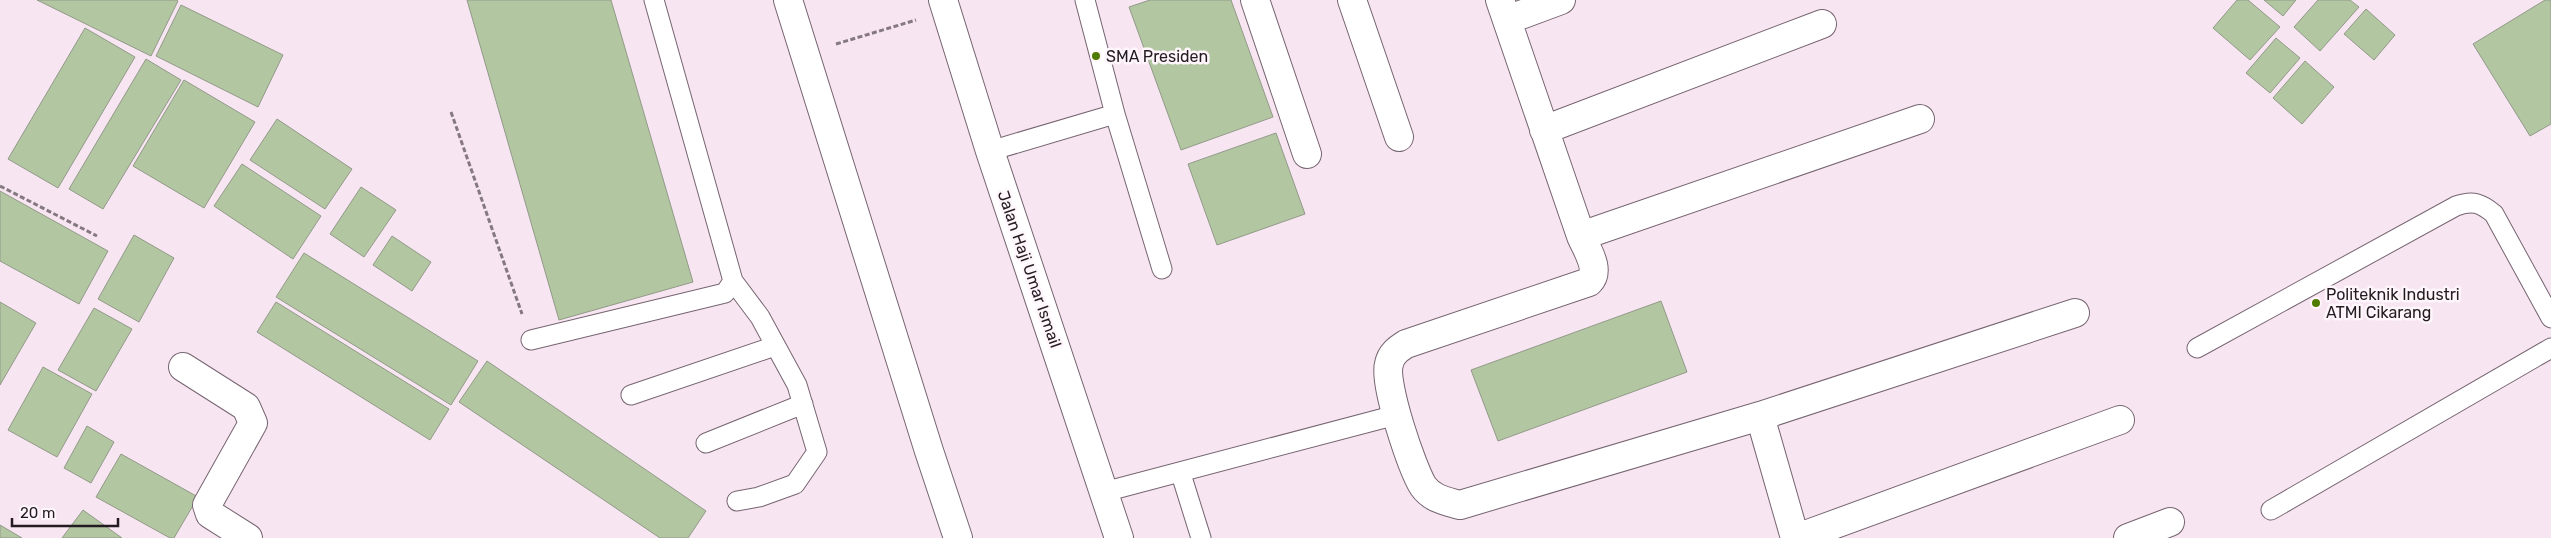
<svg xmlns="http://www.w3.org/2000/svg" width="2551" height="538" viewBox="0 0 2551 538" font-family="Rubik,sans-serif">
	<rect width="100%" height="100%" fill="#f8e5f2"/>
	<path fill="#b3c6a2" stroke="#919a88" d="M37 0H176L178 1 151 56Z
		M467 0H611L693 282 559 320Z
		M1150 0H1231L1273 117 1181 150 1129 7Z
		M2237 0H2248L2280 27 2250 60 2213 28Z
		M2264 0H2296L2283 16Z
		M2318 0H2350L2359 7 2320 51 2294 27Z
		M2545 0H2551V124L2530 136 2473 44Z
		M181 5 283 55 258 107 156 56Z
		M2366 9 2395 35 2374 60 2344 34Z
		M85 28 135 57 58 188 8 159Z
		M2276 38 2300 58 2270 93 2246 73Z
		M146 59 181 80 103 209 69 189Z
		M2305 61 2334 87 2302 124 2273 98Z
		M184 80 255 122 204 208 133 166Z
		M277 119 352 169 325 209 250 160Z
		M1276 133 1305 214 1217 245 1188 164Z
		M242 164 321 216 293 259 214 206Z
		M361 187 396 210 364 257 330 234Z
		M0 191 108 251 79 304 0 261Z
		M134 235 174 258 139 322 98 299Z
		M392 236 431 262 412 291 373 265Z
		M304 253 478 361 451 405 276 297Z
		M1661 301 1687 372 1498 441 1471 370Z
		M0 302 36 323 0 385Z
		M276 302 449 409 430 440 257 332Z
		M94 308 132 329 96 391 58 370Z
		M487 361 706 511 688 538H660L459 402Z
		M43 367 92 394 57 457 8 430Z
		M87 426 114 442 91 483 64 468Z
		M121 454 198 497 174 538H170L96 497Z
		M83 510 122 538H62Z
		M0 525 22 538H0Z"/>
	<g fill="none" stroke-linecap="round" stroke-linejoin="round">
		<defs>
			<path id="lane" d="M654 0 733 281 760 317 797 385 817 452 795 484 759 497 737 501
				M1115 114 1162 269
				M990 151 1115 114 1085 0
				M531 340 725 293 733 281
				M2197 348 2456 206C2473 200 2481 203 2494 214L2551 318
				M631 395 775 346
				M706 443 803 404
				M1181 474 1201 538
				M1104 492 1396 415
				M2271 510 2551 348"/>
			<path id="street" d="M1255 0 1307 154
				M1352 0 1399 137
				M1500 0 1581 236C1587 250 1601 270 1589 282L1406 344C1398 349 1391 354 1389 364 1383 383 1412 468 1423 486 1432 499 1446 501 1460 505L1760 416 2075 313
				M1507 20 1561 0
				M1544 130 1822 24
				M1581 236 1920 119
				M183 367 246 407 253 423 207 505 210 514 248 538
				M1760 416 1795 538
				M1797 538 2120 420
				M2128 538 2170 522"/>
			<path id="secondary" d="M788 0 929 451 958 538
				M943 0 990 151 1119 538"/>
		</defs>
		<use href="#lane" stroke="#766571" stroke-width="21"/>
		<use href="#street" stroke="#766571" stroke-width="30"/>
		<use href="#secondary" stroke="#766571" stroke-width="30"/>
		<path stroke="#857981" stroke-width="3" stroke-dasharray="5 2.5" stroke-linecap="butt" d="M836 44 916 20
			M451 112 522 314
			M0 186 97 236"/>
		<use href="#lane" stroke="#fff" stroke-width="19"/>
		<use href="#street" stroke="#fff" stroke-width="28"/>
		<use href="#secondary" stroke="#fff" stroke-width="28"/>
	</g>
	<g fill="#4f7b00" stroke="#fef6fb" stroke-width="2">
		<circle cx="1096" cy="56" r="5"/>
		<circle cx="2316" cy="303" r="5"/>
	</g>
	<g text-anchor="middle" stroke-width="5" stroke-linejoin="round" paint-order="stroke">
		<g font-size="16" fill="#221b20" stroke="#fef6fb" text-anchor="start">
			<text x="1106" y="62">SMA Presiden</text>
			<text x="2326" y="300">Politeknik Industri<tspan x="2326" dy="18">ATMI Cikarang</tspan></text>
		</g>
		<g font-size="16" fill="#221b20" stroke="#fef6fb">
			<text transform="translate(1030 269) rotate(71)" y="6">Jalan Haji Umar Ismail</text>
		</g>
	</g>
	<path d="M12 518v8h106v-8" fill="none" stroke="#221b20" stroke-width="2.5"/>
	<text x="20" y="518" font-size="15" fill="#221b20" stroke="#fef6fb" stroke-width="4" paint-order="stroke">20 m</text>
</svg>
